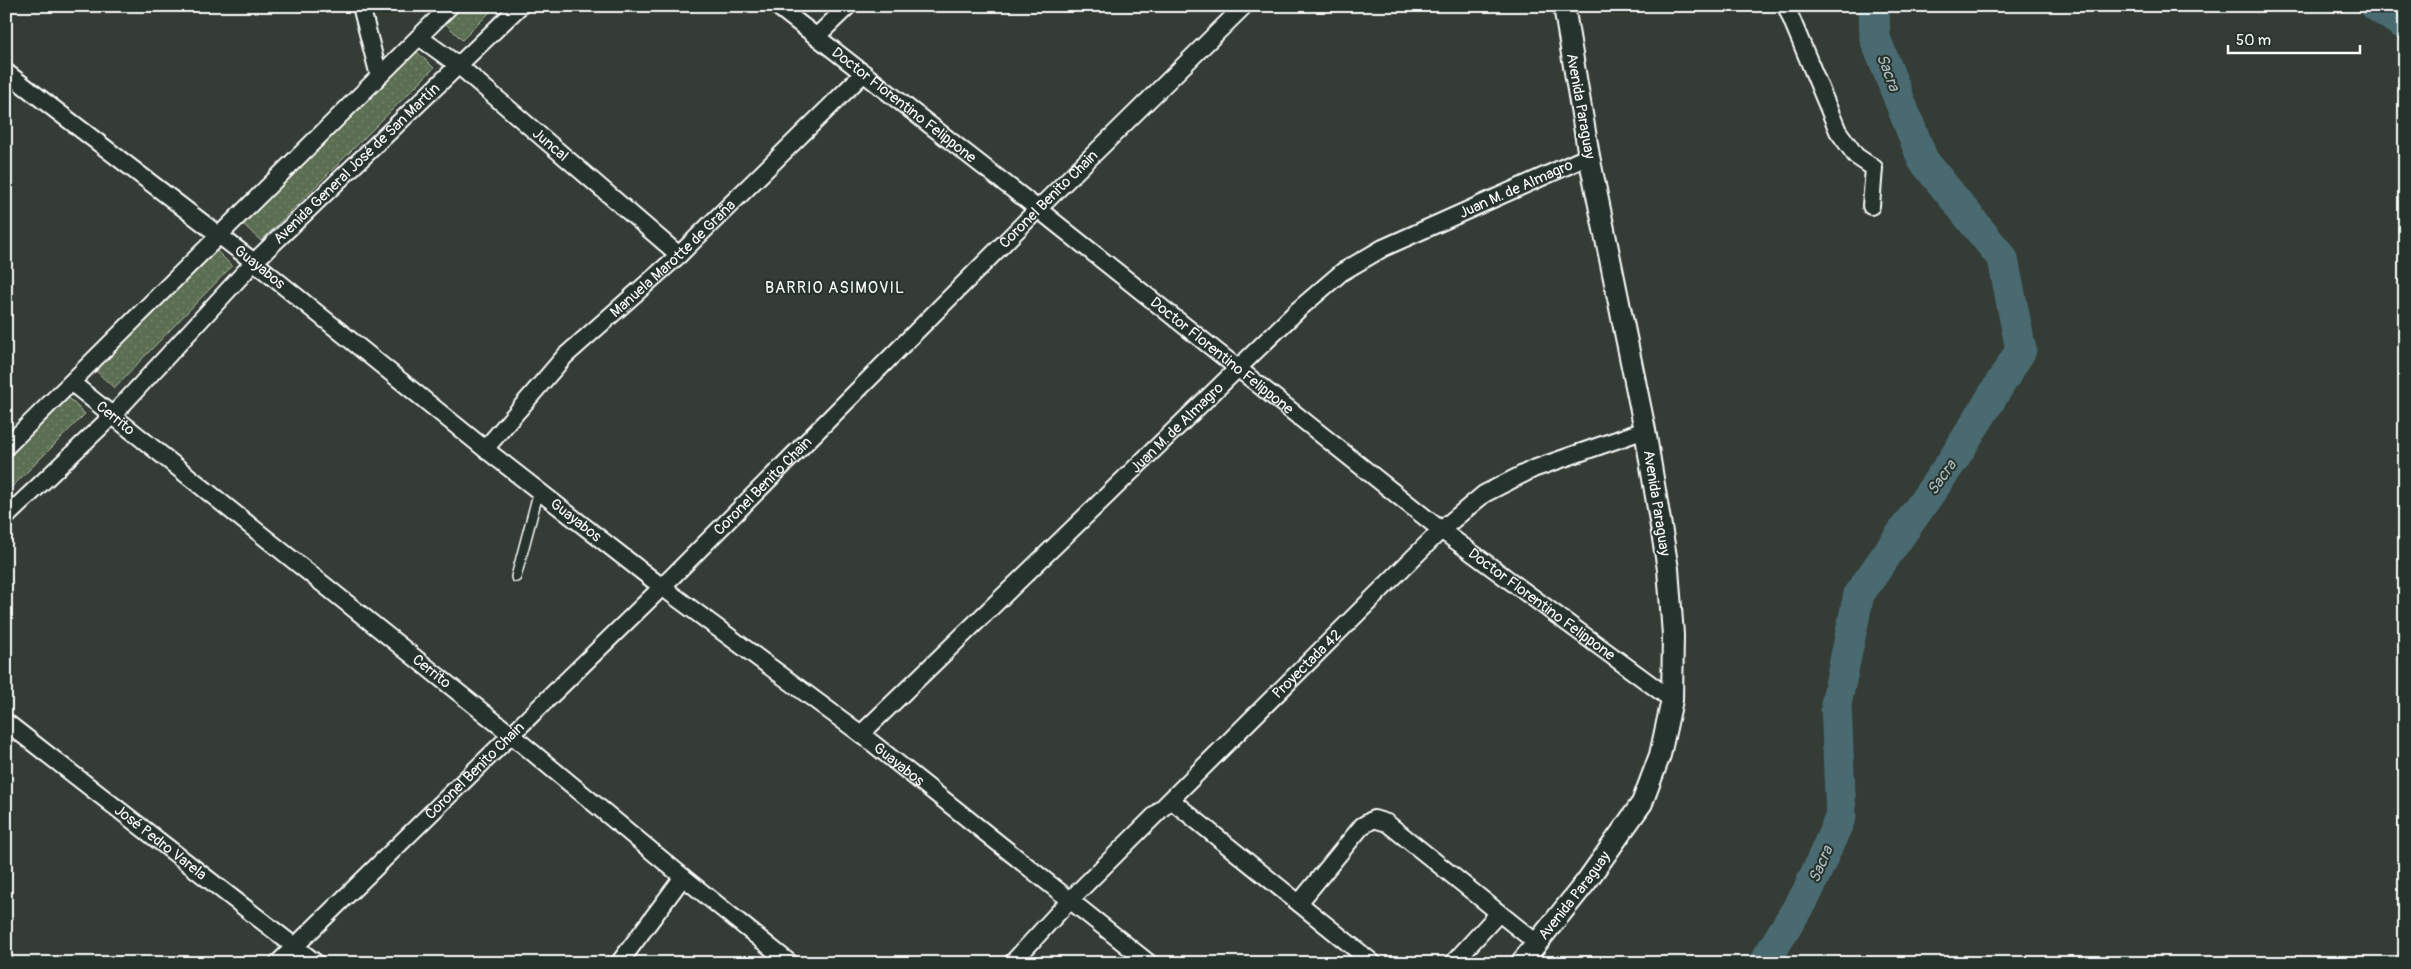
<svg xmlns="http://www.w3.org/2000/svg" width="2411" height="969" viewBox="0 0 2411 969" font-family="Pangolin,sans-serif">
	<defs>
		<pattern id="grass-dots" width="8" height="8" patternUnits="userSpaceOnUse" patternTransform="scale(1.25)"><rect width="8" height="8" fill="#5b6e51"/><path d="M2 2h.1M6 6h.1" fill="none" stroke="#74846b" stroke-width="1.8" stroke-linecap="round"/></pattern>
	</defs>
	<rect width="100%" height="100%" fill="#343c35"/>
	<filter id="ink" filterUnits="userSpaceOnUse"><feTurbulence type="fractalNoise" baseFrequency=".02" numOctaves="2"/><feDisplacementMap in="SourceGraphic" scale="10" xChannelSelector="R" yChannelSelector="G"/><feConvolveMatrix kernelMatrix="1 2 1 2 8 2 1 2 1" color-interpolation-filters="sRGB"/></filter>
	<g filter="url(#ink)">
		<path fill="url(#grass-dots)" stroke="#adb6a8" d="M460 6H496L462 40 444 22Z
			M416 51 434 68 261 241 243 224Z
			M214 248 232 266 114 388 96 371Z
			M67 396 85 414 6 493V457Z"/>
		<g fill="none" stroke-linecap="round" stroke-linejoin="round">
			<path stroke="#4a6b71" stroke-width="31" d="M2376 6 2405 25
				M1764 963 1808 891 1841 816 1836 704 1859 594 1953 460 2021 350 2003 259 1923 160 1875 38 1874 6"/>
			<defs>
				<path id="service" d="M516 577 539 490"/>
				<g id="minor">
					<path d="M361 6 379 76"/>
					<path id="s1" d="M777 6 1038 209 1441 530 1672 700"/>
					<path d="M1786 6 1838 131 1856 156 1874 168 1871 206"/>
					<path id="s2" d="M419 37 458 65 679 255"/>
					<path d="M816 37 848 6"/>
					<path id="s3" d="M6 72 254 262 485 449 662 587 861 734 1149 963"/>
					<path id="s4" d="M72 383 509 733 683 877 790 963"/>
					<path d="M6 447 450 6"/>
					<path id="s5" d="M485 449 565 356 679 255 864 73"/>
					<path id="s6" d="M6 517 112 416 254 262 520 6"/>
					<path id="s7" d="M6 722 316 963"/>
					<path id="s8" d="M861 734 1299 309 1342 272 1383 248 1589 156"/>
					<path d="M1171 800 1373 963"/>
					<path d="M1299 903 1362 826 1374 819 1387 823 1538 944"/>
					<path id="s9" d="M278 963 662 587 1038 209 1244 6"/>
					<path d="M619 963 683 877"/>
					<path id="s10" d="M1012 963 1069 901 1441 530 1484 494 1533 469 1645 430"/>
					<path d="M1453 963 1499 913"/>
				</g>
				<g id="tertiary">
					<path id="s11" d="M1521 963 1586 882 1642 803 1660 755 1672 700 1673 635 1668 569 1645 430 1589 156 1564 6"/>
				</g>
			</defs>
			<use href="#service" stroke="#fff" stroke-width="12"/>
			<use href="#minor" stroke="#fff" stroke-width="20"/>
			<use href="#tertiary" stroke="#fff" stroke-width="24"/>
			<use href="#service" stroke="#26332d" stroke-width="9"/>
			<use href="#minor" stroke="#26332d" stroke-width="16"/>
			<use href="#tertiary" stroke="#26332d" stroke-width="20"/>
		</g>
	</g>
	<g text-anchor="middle" stroke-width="4" stroke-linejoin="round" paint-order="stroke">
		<g font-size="15" fill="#fff" stroke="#26332d">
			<text dy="5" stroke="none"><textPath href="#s1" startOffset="161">Doctor Florentino Felippone</textPath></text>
			<text transform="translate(1581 106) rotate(80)" y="5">Avenida Paraguay</text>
			<text dy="5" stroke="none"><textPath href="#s2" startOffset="170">Juncal</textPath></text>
			<text dy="5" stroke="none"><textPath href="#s6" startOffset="498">Avenida General José de San Martín</textPath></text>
			<text dy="5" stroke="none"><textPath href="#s8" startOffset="860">Juan M. de Almagro</textPath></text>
			<text dy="5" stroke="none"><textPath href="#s9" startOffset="1085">Coronel Benito Chain</textPath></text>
			<text dy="5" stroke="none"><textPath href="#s5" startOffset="268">Manuela Marotte de Graña</textPath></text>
			<text dy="5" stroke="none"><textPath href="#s3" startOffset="320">Guayabos</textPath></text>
			<text dy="5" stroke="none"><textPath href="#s1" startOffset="566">Doctor Florentino Felippone</textPath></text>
			<text dy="5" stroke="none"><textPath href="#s4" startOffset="56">Cerrito</textPath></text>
			<text dy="5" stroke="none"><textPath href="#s8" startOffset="440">Juan M. de Almagro</textPath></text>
			<text dy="5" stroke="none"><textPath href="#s9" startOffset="680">Coronel Benito Chain</textPath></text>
			<text transform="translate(1657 503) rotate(81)" y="5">Avenida Paraguay</text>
			<text dy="5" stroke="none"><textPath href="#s3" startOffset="725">Guayabos</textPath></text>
			<text dy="5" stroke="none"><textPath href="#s1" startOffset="971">Doctor Florentino Felippone</textPath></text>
			<text dy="5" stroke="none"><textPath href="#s10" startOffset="420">Proyectada 42</textPath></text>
			<text dy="5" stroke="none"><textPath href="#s4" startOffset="461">Cerrito</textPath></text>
			<text dy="5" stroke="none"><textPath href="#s3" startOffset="1130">Guayabos</textPath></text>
			<text dy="5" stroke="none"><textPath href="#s9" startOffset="275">Coronel Benito Chain</textPath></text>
			<text dy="5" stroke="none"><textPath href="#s7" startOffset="196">José Pedro Varela</textPath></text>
			<text dy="5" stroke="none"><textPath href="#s11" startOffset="86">Avenida Paraguay</textPath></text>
		</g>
		<g font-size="16" font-style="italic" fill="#aebcbf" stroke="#26332d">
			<text transform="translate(1889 72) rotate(69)" y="6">Sacra</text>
			<text transform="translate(1941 477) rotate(-55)" y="6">Sacra</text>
			<text transform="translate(1820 864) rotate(-67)" y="6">Sacra</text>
		</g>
		<g font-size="16" letter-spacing="1" fill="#fff" stroke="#26332d">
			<text x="835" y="293">BARRIO ASIMOVIL</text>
		</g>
	</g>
	<rect width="2411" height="969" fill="none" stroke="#26332d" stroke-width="25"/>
	<rect x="12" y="12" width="2386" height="944" fill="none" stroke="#fff" stroke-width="2" filter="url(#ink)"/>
	<path d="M2228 45v8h132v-8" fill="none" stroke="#ffffff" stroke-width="2.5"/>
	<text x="2236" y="45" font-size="15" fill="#ffffff" stroke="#26332d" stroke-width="4" paint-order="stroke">50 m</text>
</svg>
